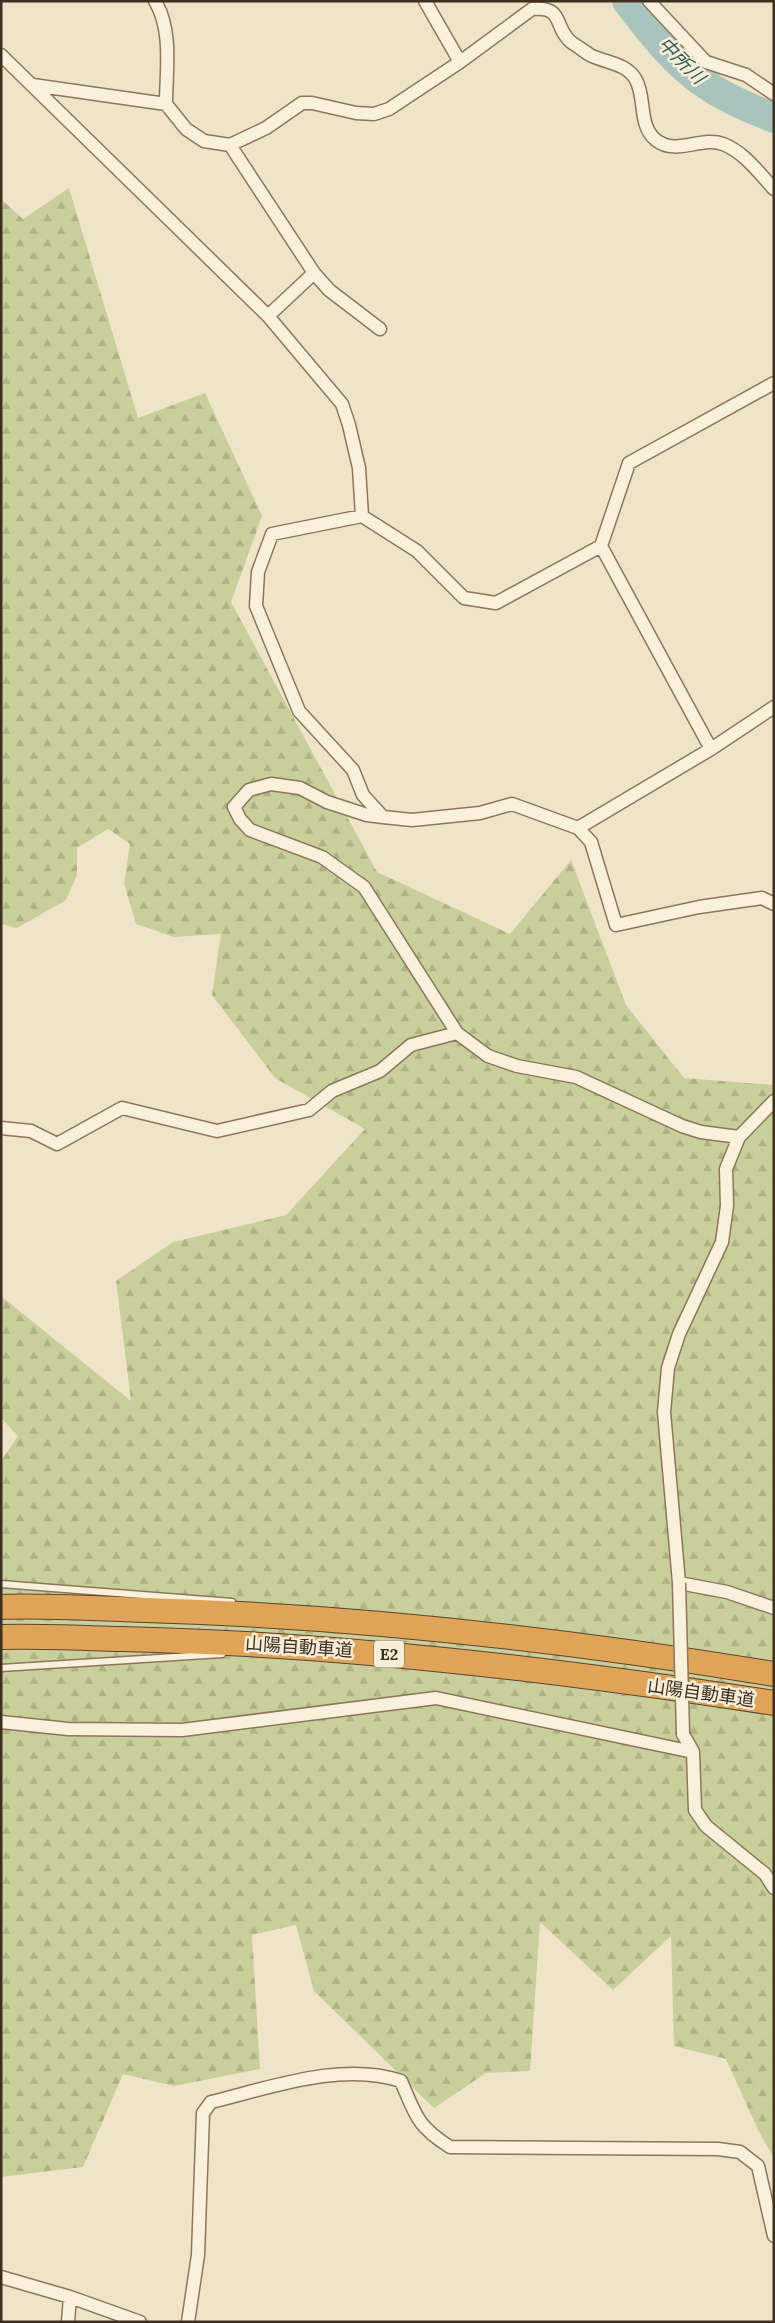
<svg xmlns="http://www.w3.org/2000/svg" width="775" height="2323" viewBox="0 0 775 2323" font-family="Lora,'Noto Sans JP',serif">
	<defs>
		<pattern id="forest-firs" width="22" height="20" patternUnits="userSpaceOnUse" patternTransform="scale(1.25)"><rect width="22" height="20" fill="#c9cf9b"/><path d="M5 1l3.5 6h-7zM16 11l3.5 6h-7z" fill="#aeb285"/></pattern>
	</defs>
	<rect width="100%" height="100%" fill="#f0e4c8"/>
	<path fill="url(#forest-firs)" d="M69 188 138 418 205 393 262 516 231 602 377 872 510 934 571 860 626 1005 684 1078 774 1085V2158L758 2130 726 2059 674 2046 671 1936 613 1990 540 1922 530 2071 486 2073 434 2108 314 1991 296 1925 252 1935 260 2069 174 2086 123 2074 83 2167 1 2177V1461L18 1436 1 1418V1296L131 1401 116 1281 173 1242 286 1215 365 1129 275 1078 212 995 221 934 174 937 136 924 124 884 130 844 108 829 77 848V875L66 900 17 928 1 924V199L23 219Z"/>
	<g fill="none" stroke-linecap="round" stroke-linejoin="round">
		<path stroke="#a9c4bc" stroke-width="30" d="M627 1C650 31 676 65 707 85 727 99 752 109 774 118"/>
		<defs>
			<path id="lane" d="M1 1584 232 1602
				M1 1668 222 1654"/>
			<path id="street" d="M155 1C173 31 166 71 166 104
				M425 1 460 62
				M649 1 706 62 746 75 774 94
				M1 55 268 316 342 404 349 425 359 468 362 516
				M33 85 166 104 186 129 204 141 230 145 266 128 302 103H312L356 113 374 114 389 109 460 62 532 9C565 6 553 27 571 42 577 46 584 51 590 55 606 63 627 63 636 80 646 98 638 126 656 140 676 156 701 136 723 144 744 152 759 173 774 189
				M230 145 314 273 329 290 380 329
				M268 316 314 273
				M601 546 711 749
				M383 817 412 820 480 813 512 804 578 828 591 842 616 925 699 907 762 898 774 904
				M578 828 711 749 774 707
				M774 1101 739 1137 726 1169 727 1206 722 1242 679 1334 668 1368 664 1412 679 1583 727 1592 774 1608
				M1 1128 31 1131 57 1144 122 1108 217 1131 309 1110 332 1091 380 1071 411 1045 457 1033
				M739 1137 701 1132 682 1126 576 1077 517 1066 488 1056 457 1033 364 887 322 857 250 830 240 819 234 807 249 790 271 784 300 788 327 802 367 815 383 817 363 795 353 770 299 711 256 606 258 572 272 534 362 516 417 551 464 598 496 603 601 546 629 463 774 383
				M1 1722 68 1729 182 1730 436 1698 693 1752
				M683 1734 693 1752 695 1810 706 1826 765 1874 774 1888
				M1 2277 70 2297 140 2322
				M68 2322 70 2297
				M188 2322 198 2255 203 2113 211 2102C269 2088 342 2061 401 2081 416 2116 417 2126 450 2147L718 2149 740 2152 758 2166 774 2236"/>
			<path id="highway" d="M1 1607C49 1605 98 1609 146 1610 356 1616 566 1640 774 1674
				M1 1637C41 1636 82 1638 122 1639 341 1644 558 1670 774 1703"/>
		</defs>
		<use href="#lane" stroke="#8d765c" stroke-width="9"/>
		<use href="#street" stroke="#8d765c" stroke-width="15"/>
		<use href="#highway" stroke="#5b4430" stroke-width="26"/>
		<use href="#lane" stroke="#faf1dc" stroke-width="6"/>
		<use href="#street" stroke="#faf1dc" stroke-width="12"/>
		<use href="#highway" stroke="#e0a458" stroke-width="24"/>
		<defs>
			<path id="street-bridge" d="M679 1583 683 1734"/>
		</defs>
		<use href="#street-bridge" stroke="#8d765c" stroke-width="15" stroke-linecap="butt"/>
		<use href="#street-bridge" stroke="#faf1dc" stroke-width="12"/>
	</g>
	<g text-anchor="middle" stroke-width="5" stroke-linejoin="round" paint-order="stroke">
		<rect fill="#f7eed8" stroke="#756857" stroke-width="1" x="374" y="1640.5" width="30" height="27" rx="4"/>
		<g font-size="16" font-weight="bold" fill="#3d2e20">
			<text x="389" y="1660">E2</text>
		</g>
		<g font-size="18" fill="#3d2e20" stroke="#f7eed8">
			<text transform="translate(299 1647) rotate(4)" y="6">山陽自動車道</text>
			<text transform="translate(701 1693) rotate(8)" y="6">山陽自動車道</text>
		</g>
		<g font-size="19" font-style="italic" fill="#2f5d5a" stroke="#f7eed8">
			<text transform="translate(682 60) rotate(45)" y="7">中所川</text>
		</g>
	</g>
	<rect width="775" height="2323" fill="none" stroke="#3d2e20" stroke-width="5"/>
</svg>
